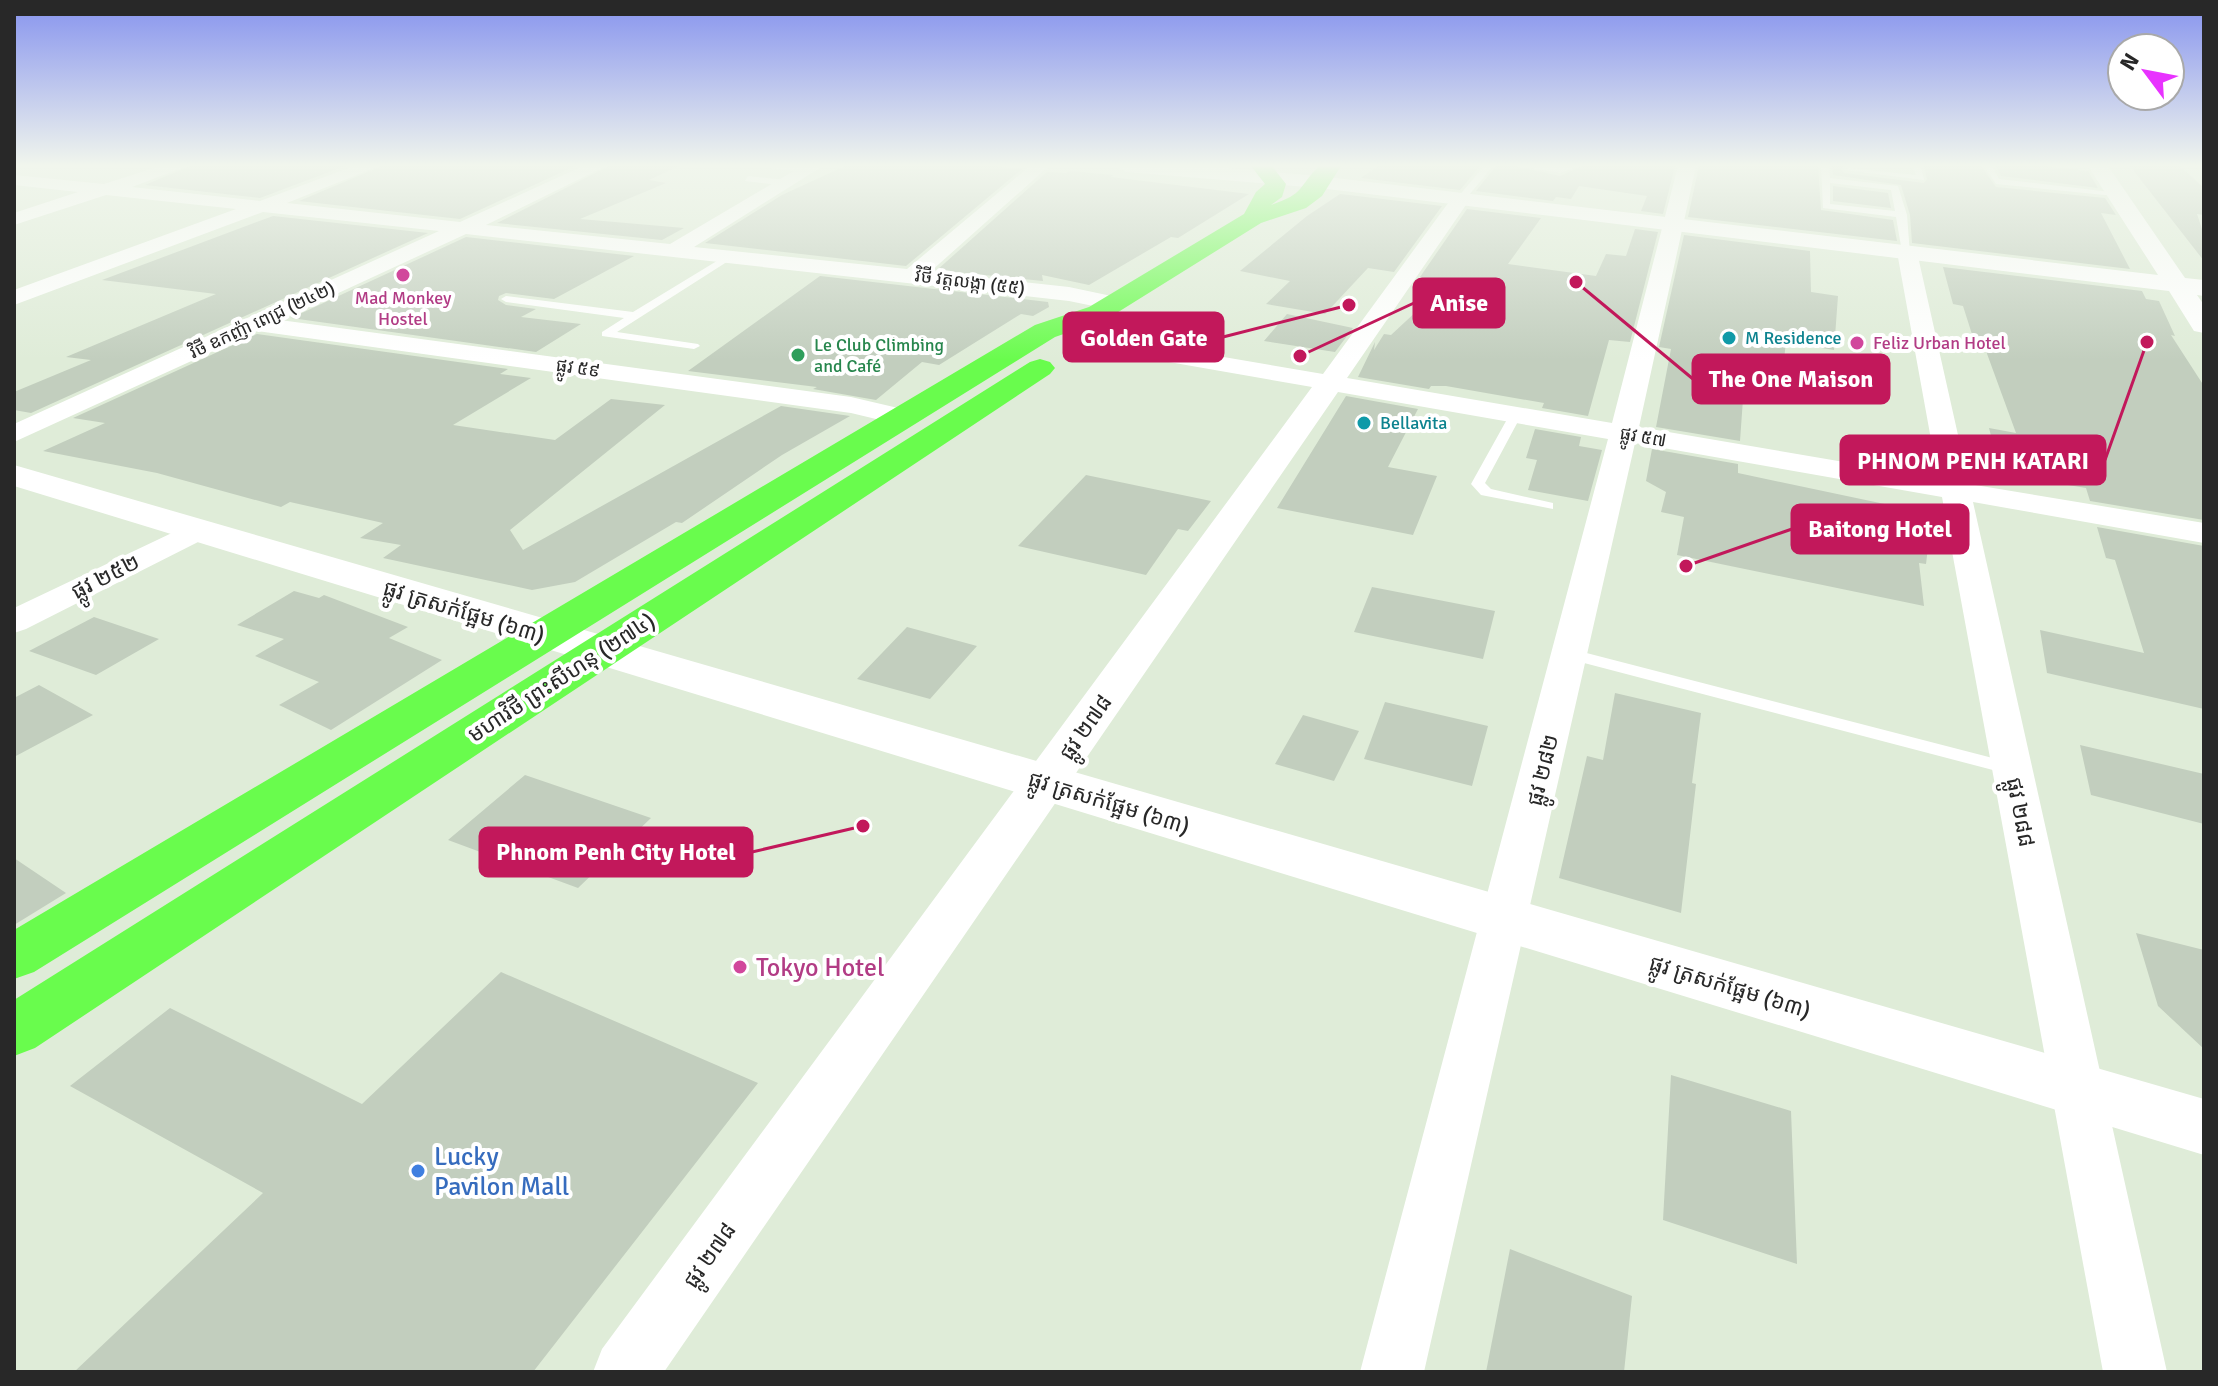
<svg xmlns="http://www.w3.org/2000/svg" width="2218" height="1386" viewBox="0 0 2218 1386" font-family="Signika,'Noto Sans Khmer',sans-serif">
	<rect width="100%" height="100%" fill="#dfecd8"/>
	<path fill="#c2cebe" d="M190 166H345L260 198 145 185Z
		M382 166H575L460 219 299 201Z
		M609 166H679L649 180 666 183 580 219 684 228 662 240 497 223Z
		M845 166H993L1022 169 906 266 705 243 782 195Z
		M1378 166H1480L1460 190 1361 178Z
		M1496 166H1515L1560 176 1582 166H1675L1663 214 1641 211 1647 196 1579 186 1571 199 1556 197 1553 201 1476 191Z
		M1699 166H1818L1821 210 1893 220 1897 241 1688 217Z
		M1832 166H1845L1841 169 1844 173 1924 183 1927 179 1924 166H1981L1996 187 2105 198 2116 215 2101 213 2130 269 1912 243 1910 215 1901 185 1833 175Z
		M1996 166H2045L2088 171 2098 188 2001 176Z
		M2130 166H2180L2204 188V215L2197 214 2204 235V261Z
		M1070 171 1113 175 1111 177 1249 194 1178 238 1171 237 1089 285 1042 275 1043 281 937 270 1047 172 1066 173Z
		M1833 186 1888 193 1891 208 1833 201Z
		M1340 194 1442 206 1394 272 1368 268 1325 314 1266 304 1290 281 1240 271 1307 216Z
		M1467 209 1541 218 1508 264 1596 276 1606 254 1626 256 1635 229 1658 232 1630 342 1609 340 1588 416 1542 408 1544 403 1446 386H1431L1429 389 1358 377 1375 342 1374 350 1384 334 1391 335 1448 282 1420 277Z
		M273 216 428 233 31 413 14 410V392L91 360 66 357 216 294 102 280Z
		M1684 235 1810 251 1811 292 1838 296 1834 350 1786 342 1783 368 1769 365 1768 389 1744 385 1740 441 1656 427 1671 349 1659 347Z
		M466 237 634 256 554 299 506 293 499 296 498 300 506 305 536 309 521 317 581 324 536 352 291 318Z
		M1943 267 2142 291 2146 299 2159 301 2175 336 2171 335 2204 386V520L2090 501 2086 488 2001 474 1989 428 2016 433 1986 351 1977 350 1963 306 1953 304Z
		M820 276 1048 302 1049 307 1033 316 1021 314 939 365 922 362 876 400 813 389 817 387 688 371Z
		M1287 314 1353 328 1335 352 1264 341Z
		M257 334 508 369 500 374 531 378 453 425 555 440 611 399 665 405 510 530 523 550 781 406 850 416 782 455 682 523 676 522 575 582 532 590 383 558 401 545 360 538 383 523 290 502 281 507 157 473 43 451 105 423 73 418Z
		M1346 396 1418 409 1388 467 1437 476 1413 535 1277 508Z
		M1535 429 1581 437 1579 446 1602 450 1588 501 1528 490 1537 460 1526 458Z
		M1652 449 1738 464V473L1932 514 1926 564 1919 563 1924 606 1677 555 1684 517 1661 512 1666 492 1646 481Z
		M1086 475 1211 501 1188 531 1178 529 1146 575 1018 546Z
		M2097 527 2204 546V709L2047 673 2040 630 2144 653 2115 560 2106 558Z
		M1372 587 1495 611 1483 659 1354 632Z
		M294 591 319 598 324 595 408 627 389 638 442 660 331 730 279 705 319 682 255 656 284 639 237 625Z
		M94 617 159 639 96 675 29 651Z
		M907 627 977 646 930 699 857 679Z
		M39 685 93 715 14 757V698Z
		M1615 693 1701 713 1692 783 1696 784 1681 913 1559 878 1587 756 1603 760Z
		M1385 702 1488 726 1472 786 1364 759Z
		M1303 715 1359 731 1334 781 1275 764Z
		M2080 745 2204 774V824L2091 795Z
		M525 775 651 818 578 888 448 840Z
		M14 858 66 893 14 925Z
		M2136 933 2204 950V1049L2158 1006Z
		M501 972 758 1083 533 1372H74L263 1193 70 1086 170 1008 362 1104Z
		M1671 1075 1791 1111 1797 1264 1663 1220Z
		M1510 1249 1632 1296 1624 1372H1486Z"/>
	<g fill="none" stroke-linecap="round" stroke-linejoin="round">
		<path fill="#fff" fill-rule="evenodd" d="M757 166H787L811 171 807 173Z
			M1484 166H1493L1464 201H1458V197Z
			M1518 166H1579L1560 173Z
			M1821 166H1829L1830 178 1898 186 1907 215 1910 254 1902 252 1896 217 1823 208ZM1830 183 1891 190 1895 211 1830 204Z
			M1913 166H1921L1924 180 1844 170 1848 168 1916 175Z
			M1984 166H1992L1999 179 2119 193 2115 196 1996 184Z
			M748 176 787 180 791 183 787 186 745 181Z
			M730 253 735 256 733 258 617 332 698 344 700 346 694 349 602 336V332L624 318 506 302 501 299 506 296 633 312Z
			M1516 410 1522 414 1485 483 1491 489 1553 503V509L1481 495 1471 484 1510 414Z
			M1571 649 2012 763 2022 769 2012 775 1565 658 1562 654 1565 650Z"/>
		<path fill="#fff" fill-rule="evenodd" d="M160 166H187L132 187 260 201 354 166H379L287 203 460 222 583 166H606L486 225 670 244 802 166H823L694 247 907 269 1030 166H1049L930 272 1069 287 1121 298 1124 303 1121 308 1113 310 1069 301 466 234 280 320 851 397 911 411 915 417 911 423 901 425 851 413 257 331 14 442V424L439 231 263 212 14 305V290L236 209 106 195 14 225V213L78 192 14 185V175L104 184Z
			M1678 166H1696L1639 427 1938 478 1897 252 1907 246 1917 252 1969 484 2204 523V543L1973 502 2167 1372H2103L1942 497 1635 443 1424 1372H1360L1608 439 1338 392 664 1372H593L602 1349 1312 387 1083 347 1074 345 1071 340 1074 335 1083 333 1323 374 1454 195 1461 193 1470 199 1347 378 1612 423Z
			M195 522 206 524 211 531 206 538 26 629 14 633V608Z"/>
		<path fill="#fff" fill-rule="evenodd" d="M1116 166H1204L1319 176 2158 275 2088 166H2108L2185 278 2204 280V296L2197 295 2204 305V333L2194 331 2169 291 1319 188 1126 172Z
			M14 465 2204 1099V1155L14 486Z"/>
		<path fill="#69fc4d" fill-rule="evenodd" d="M1251 166H1272L1286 184 1282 197 1271 205C1306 193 1297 188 1319 166H1341L1322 196 1306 208 1261 223 1107 319 1055 337 34 972 14 979V930L1035 325 1089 307 1244 214 1256 192 1265 184Z
			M1040 359 1050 362 1055 368 1050 374 35 1048 14 1056V1000L1030 362Z"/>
	</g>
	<linearGradient id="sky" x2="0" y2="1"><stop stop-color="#8693ee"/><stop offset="0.46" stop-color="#f1f6ed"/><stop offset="1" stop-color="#f1f6ed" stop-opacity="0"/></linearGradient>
	<rect width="2218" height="360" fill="url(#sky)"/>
	<g fill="#d1479c" stroke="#fff" stroke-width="3">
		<circle cx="403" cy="275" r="8"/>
		<circle cx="1857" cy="343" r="8"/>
		<circle cx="740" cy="967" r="8"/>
	</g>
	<g fill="#0f9aa8" stroke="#fff" stroke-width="3">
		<circle cx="1729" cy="338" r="8"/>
		<circle cx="1364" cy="423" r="8"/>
	</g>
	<circle fill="#2e9e5b" stroke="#fff" stroke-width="3" cx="798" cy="355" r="8"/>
	<circle fill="#3f7fe0" stroke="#fff" stroke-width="3" cx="418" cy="1171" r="8"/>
	<g text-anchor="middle" stroke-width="8" stroke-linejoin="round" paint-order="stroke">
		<g font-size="18" fill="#282828" stroke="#fff">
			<text transform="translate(970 282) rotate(7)" y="6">វិថី វត្តលង្កា (៥៥)</text>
			<text transform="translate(262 320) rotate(-25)" y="6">វិថី ឧកញ៉ា ពេជ្រ (២៤២)</text>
			<text transform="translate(578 368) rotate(8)" y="6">ផ្លូវ ៥៩</text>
			<text transform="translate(1643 437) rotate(10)" y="6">ផ្លូវ ៥៧</text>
		</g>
		<g font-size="18" fill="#b23c85" stroke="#fff">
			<text x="403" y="304">Mad Monkey<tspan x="403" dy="21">Hostel</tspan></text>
			<text x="1873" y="349" text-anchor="start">Feliz Urban Hotel</text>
		</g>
		<g font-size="18" fill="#0d838f" stroke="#fff" text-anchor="start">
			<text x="1745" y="344">M Residence</text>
			<text x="1380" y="429">Bellavita</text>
		</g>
		<g font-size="18" fill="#27864d" stroke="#fff" text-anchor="start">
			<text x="814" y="351">Le Club Climbing<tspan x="814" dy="21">and Café</tspan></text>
		</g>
		<g font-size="22" fill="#282828" stroke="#fff">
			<text transform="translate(105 576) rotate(-27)" y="8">ផ្លូវ ២៥២</text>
			<text transform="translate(464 611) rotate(17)" y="8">ផ្លូវ ត្រសក់ផ្អែម (៦៣)</text>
			<text transform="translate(561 677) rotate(-33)" y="8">មហាវិថី ព្រះសីហនុ (២៧៤)</text>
			<text transform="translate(1085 727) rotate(-55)" y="8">ផ្លូវ ២៧៨</text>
			<text transform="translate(1542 770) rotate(-76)" y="8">ផ្លូវ ២៨២</text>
			<text transform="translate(1109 802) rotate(17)" y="8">ផ្លូវ ត្រសក់ផ្អែម (៦៣)</text>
			<text transform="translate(2021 812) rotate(79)" y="8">ផ្លូវ ២៨៨</text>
			<text transform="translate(1730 986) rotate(17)" y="8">ផ្លូវ ត្រសក់ផ្អែម (៦៣)</text>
			<text transform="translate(709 1255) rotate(-55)" y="8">ផ្លូវ ២៧៨</text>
		</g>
		<g font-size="26" fill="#b23c85" stroke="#fff" text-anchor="start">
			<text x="756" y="976">Tokyo Hotel</text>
		</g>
		<g font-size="26" fill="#366cbe" stroke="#fff" text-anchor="start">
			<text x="434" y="1165">Lucky<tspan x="434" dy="30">Pavilon Mall</tspan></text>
		</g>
	</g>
	<path fill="none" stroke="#c2185b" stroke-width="3" d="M1300 356L1414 303M1349 305L1223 337M1576 282L1693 379M2147 342L2105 460M1686 566L1792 529M863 826L752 852"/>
	<g fill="#c2185b" stroke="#fff" stroke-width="3">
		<circle cx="1300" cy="356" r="8"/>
		<circle cx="1349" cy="305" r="8"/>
		<circle cx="1576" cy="282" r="8"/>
		<circle cx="2147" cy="342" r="8"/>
		<circle cx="1686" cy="566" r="8"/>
		<circle cx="863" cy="826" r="8"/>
	</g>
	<g fill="#c2185b" stroke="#c2185b" stroke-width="3">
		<rect x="1414" y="279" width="90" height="48" rx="8"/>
		<rect x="1064" y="313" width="159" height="48" rx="8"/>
		<rect x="1693" y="355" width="196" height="48" rx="8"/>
		<rect x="1841" y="436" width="264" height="48" rx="8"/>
		<rect x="1792" y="505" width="176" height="48" rx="8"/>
		<rect x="480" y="828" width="272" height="48" rx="8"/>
	</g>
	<g font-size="24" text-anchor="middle" font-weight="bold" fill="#fff">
		<text x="1459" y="311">Anise</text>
		<text x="1144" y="346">Golden Gate</text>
		<text x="1791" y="387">The One Maison</text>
		<text x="1973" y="469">PHNOM PENH KATARI</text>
		<text x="1880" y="537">Baitong Hotel</text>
		<text x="616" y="860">Phnom Penh City Hotel</text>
	</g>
	<rect width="2218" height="1386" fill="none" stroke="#282828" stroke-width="32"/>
	<g transform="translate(2146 72) rotate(302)"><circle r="38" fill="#ffffff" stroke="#a9a9a9" stroke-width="2"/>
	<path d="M0-6L14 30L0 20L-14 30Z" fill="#e832ff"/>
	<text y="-12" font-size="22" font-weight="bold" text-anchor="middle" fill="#282828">N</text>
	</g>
</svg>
